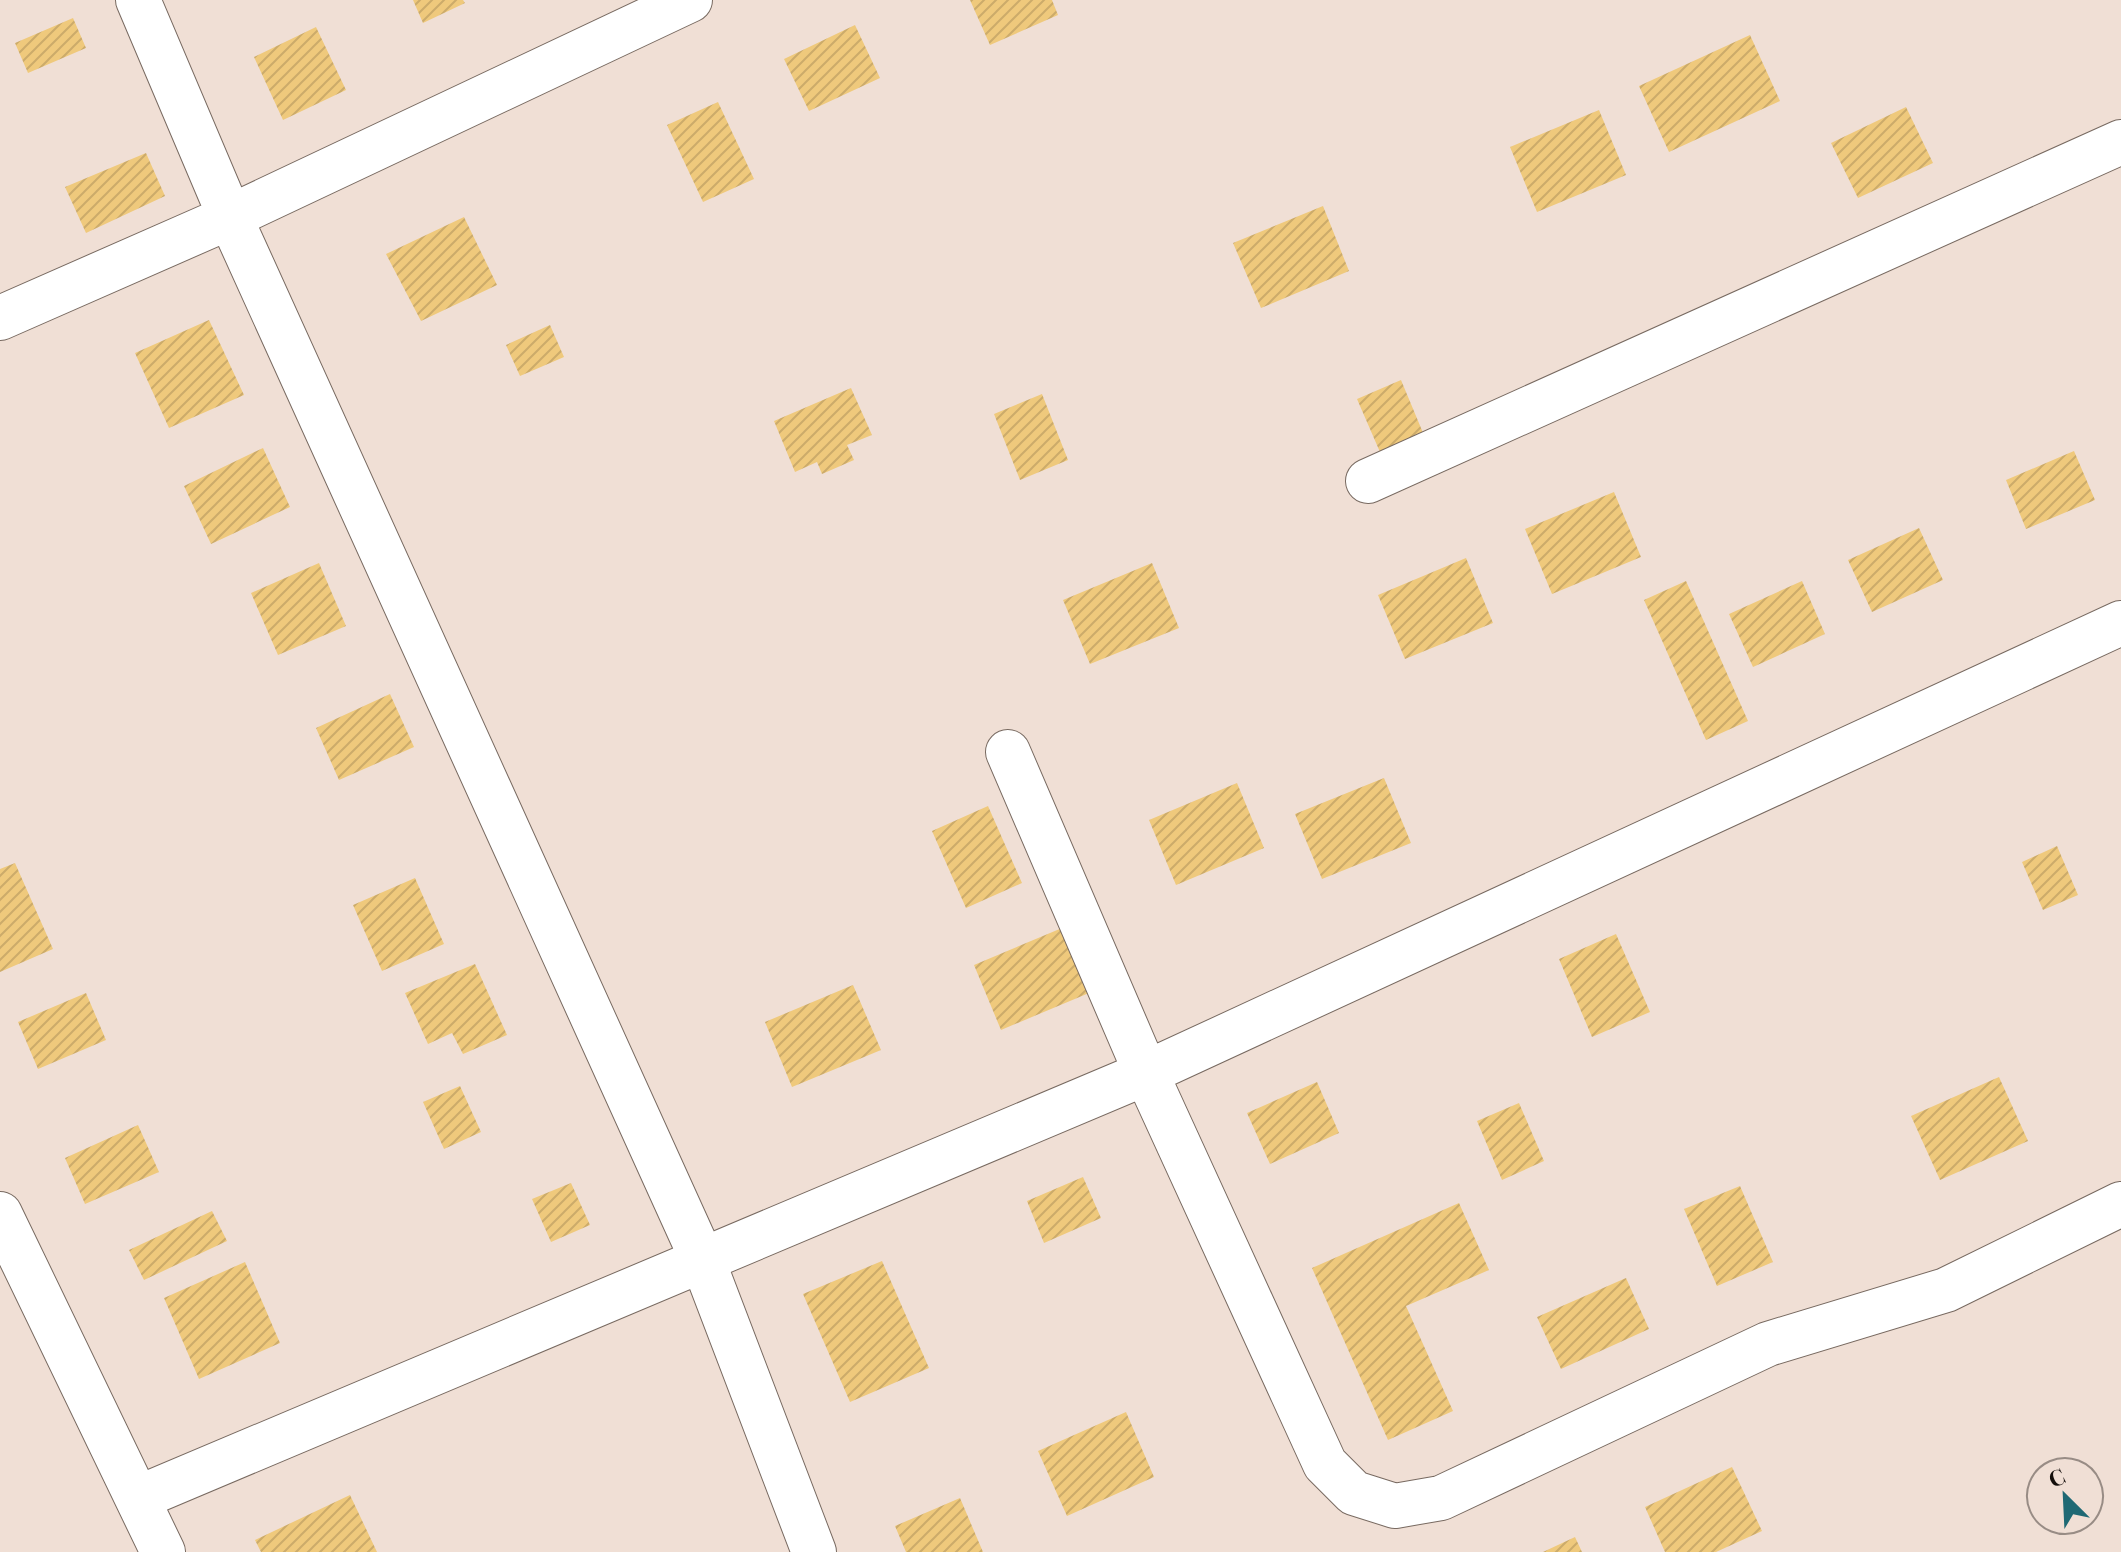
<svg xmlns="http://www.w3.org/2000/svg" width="2121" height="1552" viewBox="0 0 2121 1552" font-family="'Playfair Display',serif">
	<defs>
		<pattern id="building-hatch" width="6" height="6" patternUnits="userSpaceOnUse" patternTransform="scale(2)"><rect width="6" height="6" fill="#efc97c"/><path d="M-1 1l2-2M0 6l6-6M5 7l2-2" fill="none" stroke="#ccab6a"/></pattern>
	</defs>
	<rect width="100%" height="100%" fill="#f0dfd5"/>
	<path fill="url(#building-hatch)" d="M413 0H463L465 3 423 23Z
		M970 0H1052L1058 15 990 45Z
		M73 18 86 48 28 73 15 43Z
		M855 25 880 78 809 111 784 59Z
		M316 27 346 90 283 120 254 57Z
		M1750 35 1780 101 1669 152 1639 86Z
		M718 102 754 179 703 202 667 125Z
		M1906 107 1933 163 1858 198 1831 143Z
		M1599 110 1626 175 1537 212 1510 147Z
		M146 153 165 196 86 233 65 187Z
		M1323 206 1349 271 1261 308 1233 243Z
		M464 217 497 285 421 321 386 254Z
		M209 320 244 395 169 428 135 353Z
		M550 325 564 357 520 376 506 345Z
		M1401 380 1426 440 1383 459 1357 399Z
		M851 388 872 435 847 445 854 460 822 474 817 462 795 472 774 421Z
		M1042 394 1068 460 1020 480 994 414Z
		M263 448 290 507 211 544 184 486Z
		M2074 451 2095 500 2026 529 2006 480Z
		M1614 492 1641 557 1552 594 1525 529Z
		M1919 528 1943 580 1872 612 1848 560Z
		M1466 558 1493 623 1405 659 1378 595Z
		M319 563 346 626 278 655 251 593Z
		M1152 563 1179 628 1090 664 1063 600Z
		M1686 581 1748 721 1706 740 1644 600Z
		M1802 581 1825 634 1753 667 1729 614Z
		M390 694 414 747 339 780 316 728Z
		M1384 778 1411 843 1322 879 1295 814Z
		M1237 783 1264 848 1176 885 1149 820Z
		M988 806 1022 883 966 908 932 831Z
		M2057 846 2078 895 2043 910 2022 862Z
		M15 863 53 949 0 972V869Z
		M415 878 444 944 382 971 353 905Z
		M1062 928 1089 993 1001 1030 974 965Z
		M1616 934 1650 1012 1592 1037 1559 959Z
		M475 964 507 1035 463 1054 452 1033 428 1044 405 993Z
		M853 985 881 1050 792 1087 765 1022Z
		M86 993 106 1040 38 1069 18 1022Z
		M1999 1077 2028 1141 1940 1180 1911 1116Z
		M1317 1082 1339 1133 1270 1164 1247 1113Z
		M460 1086 481 1132 444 1149 423 1102Z
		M1519 1103 1544 1161 1502 1180 1477 1121Z
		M138 1125 159 1172 85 1204 65 1158Z
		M1083 1177 1101 1218 1044 1243 1027 1201Z
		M571 1183 590 1225 551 1242 532 1199Z
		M1740 1186 1773 1262 1717 1286 1684 1209Z
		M1459 1203 1489 1270 1406 1306 1453 1411 1388 1440 1312 1268Z
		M212 1211 227 1241 144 1280 129 1250Z
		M882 1261 929 1368 850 1402 803 1294Z
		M245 1262 280 1343 199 1379 164 1298Z
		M1626 1278 1649 1329 1561 1369 1537 1317Z
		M1126 1412 1154 1477 1067 1516 1038 1451Z
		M1732 1467 1762 1531 1716 1552H1665L1645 1507Z
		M350 1495 377 1552H261L255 1540Z
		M960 1498 983 1552H906L895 1526Z
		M1575 1537 1582 1552H1543Z"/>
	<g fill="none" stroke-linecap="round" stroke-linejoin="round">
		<defs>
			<path id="minor" d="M138 0 230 217 703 1261 814 1552
				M0 318 230 217 690 0
				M1368 481 2121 142
				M1008 752 1146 1073 1325 1464 1354 1493 1395 1506 1441 1498 1768 1344 1946 1290 2121 1204
				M0 1214 163 1552
				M138 1498 1146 1073 2121 623"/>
		</defs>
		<use href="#minor" stroke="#786a61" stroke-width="46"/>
		<use href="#minor" stroke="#fff" stroke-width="44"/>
	</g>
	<g transform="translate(2065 1496) rotate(336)"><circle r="38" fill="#f0dfd5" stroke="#988c85" stroke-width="2"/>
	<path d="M0-6L14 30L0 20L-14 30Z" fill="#1f6974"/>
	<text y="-12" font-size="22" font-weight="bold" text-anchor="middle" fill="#150f0c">С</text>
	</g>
</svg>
